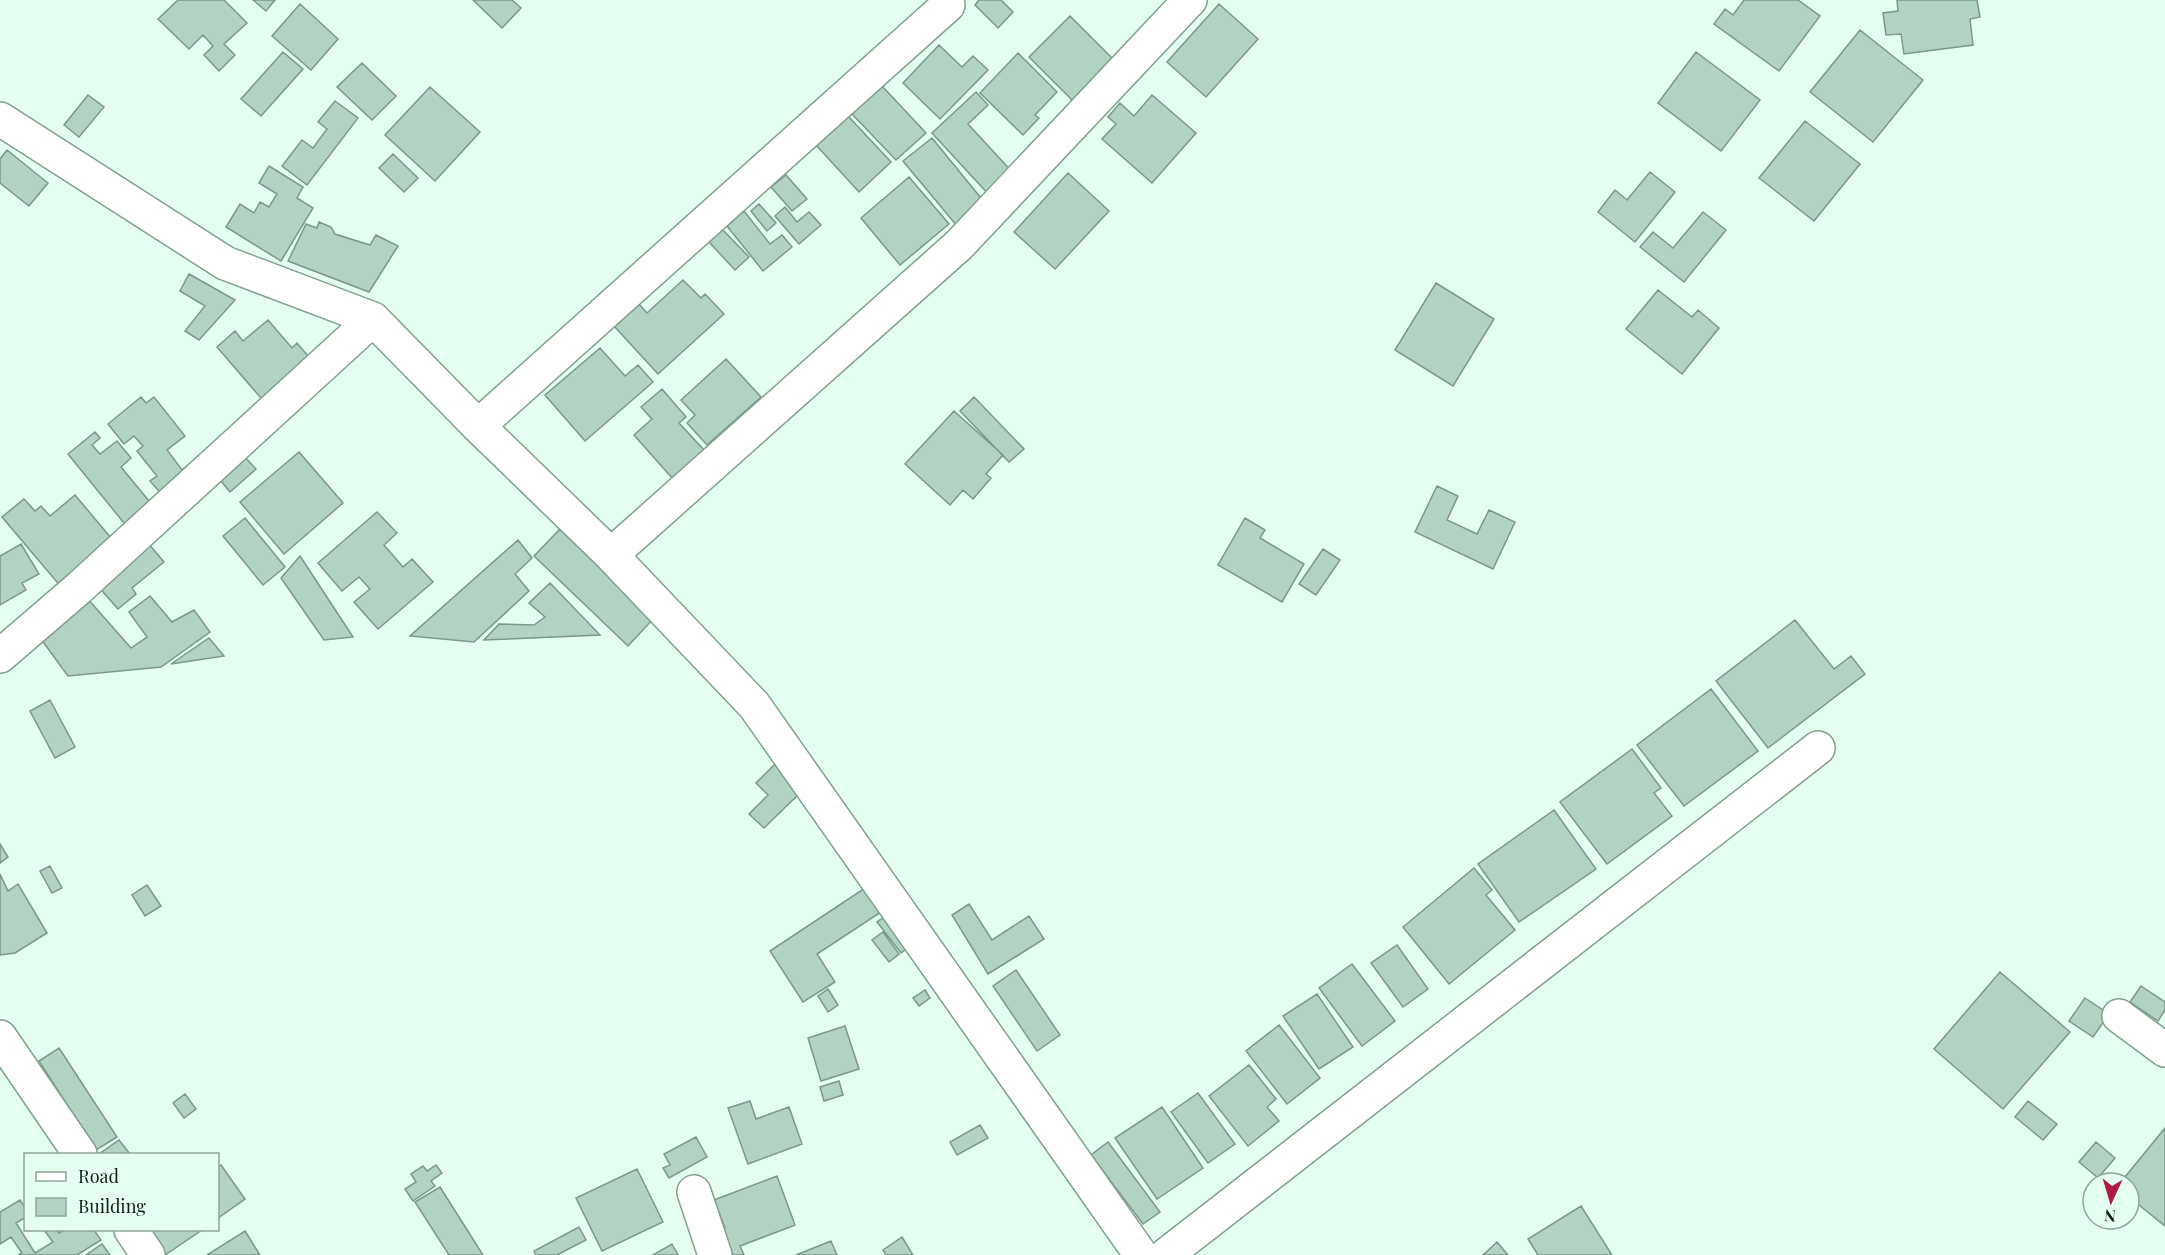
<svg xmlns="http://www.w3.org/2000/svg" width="2165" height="1255" viewBox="0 0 2165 1255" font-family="'Playfair Display',serif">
	<rect width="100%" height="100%" fill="#e4fef0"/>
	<path fill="#b2d2c2" stroke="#7a9889" stroke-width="1.5" d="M178 0H224L247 23 224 44 235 55 219 71 204 55 213 46 203 35 189 49 158 19Z
		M253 0H275L266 11Z
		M473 0H512L521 8 502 28Z
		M979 0H1001L1013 12 998 28 975 5Z
		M1744 0H1798L1820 16 1779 71 1714 24 1725 9 1733 15Z
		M1897 0H1977L1980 17 1970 19 1973 45 1904 54 1901 34 1886 35 1883 13 1898 11Z
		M300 4 338 39 311 70 272 36Z
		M1219 4 1258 39 1206 97 1167 62Z
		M1070 16 1116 62 1075 103 1029 57Z
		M1860 30 1923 80 1873 142 1810 92Z
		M939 45 962 67 973 56 988 70 940 119 903 83Z
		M283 52 303 69 261 116 241 99Z
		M1696 52 1760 100 1721 151 1658 103Z
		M1018 53 1057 92 1035 115 1039 118 1023 135 980 93Z
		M362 63 396 96 372 120 337 87Z
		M882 86 926 133 896 160 852 114Z
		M430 87 480 132 435 181 385 135Z
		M976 92 988 105 968 124 1014 174 990 196 932 133Z
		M88 95 104 107 79 137 64 125Z
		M1152 95 1196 133 1152 183 1102 139 1116 124 1108 117 1120 103 1134 116Z
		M335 101 358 118 307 185 282 166 302 140 313 148 327 129 318 122Z
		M848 116 891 162 859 192 816 145Z
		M1805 121 1860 164 1814 221 1759 178Z
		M932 138 985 203 957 226 903 161Z
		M7 150 48 183 29 206 0 183V159Z
		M393 154 418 178 404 192 379 168Z
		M269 166 303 187 297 198 313 208 281 261 226 227 240 204 254 213 260 202 269 207 277 194 259 183Z
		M1650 172 1675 192 1635 242 1598 212 1615 190 1627 200Z
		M1068 173 1109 211 1055 269 1014 232Z
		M786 175 807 199 792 211 771 187Z
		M909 177 949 224 900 265 861 218Z
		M759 204 776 223 767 231 751 211Z
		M785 207 797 222 809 212 821 225 799 244 775 216Z
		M744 211 770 244 782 235 792 247 763 271 727 226Z
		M1703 212 1726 230 1684 282 1640 247 1653 232 1673 248Z
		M319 222 331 227 335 234 370 245 376 235 398 246 369 292 288 261 306 224 317 228Z
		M722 229 749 257 735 270 709 242Z
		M189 274 235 300 199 340 185 331 205 306 180 291Z
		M683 280 701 298 705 294 724 314 658 374 614 326 639 304 647 313Z
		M1436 283 1494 319 1453 386 1395 350Z
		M1658 290 1692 317 1698 310 1719 328 1682 374 1626 329Z
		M268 320 292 348 297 343 315 364 267 405 217 347 235 331 243 341Z
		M600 348 625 376 638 365 653 382 585 441 545 395Z
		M726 359 761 397 707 445 687 423 695 415 681 400Z
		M662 389 686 417 679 423 704 450 672 478 634 435 652 419 641 407Z
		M141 397 146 403 154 397 185 436 167 450 182 470 189 464 196 472 164 497 150 481 157 476 137 451 143 446 134 436 124 444 108 424Z
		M974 397 1024 449 1009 462 960 411Z
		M954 411 1003 455 986 474 991 478 973 499 963 490 950 505 905 464Z
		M95 432 100 438 92 445 100 454 117 441 131 458 121 467 154 507 128 528 68 454Z
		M299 452 343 503 284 554 240 502Z
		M242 454 256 469 230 492 216 475Z
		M1437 486 1458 496 1447 520 1477 534 1489 510 1515 522 1493 569 1415 532Z
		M75 495 116 544 62 588 2 517 24 499 35 511 41 506 50 516Z
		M377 512 397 533 384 545 403 567 412 559 433 582 378 629 354 602 370 589 359 577 342 591 318 563Z
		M245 518 285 567 263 585 223 536Z
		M1245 518 1265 530 1260 538 1304 564 1282 602 1218 565Z
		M560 529 654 618 628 646 534 556Z
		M518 540 532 558 515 574 529 591 474 642 410 636Z
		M147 542 164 562 132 588 136 594 118 609 97 585Z
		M21 544 39 574 22 583 26 590 0 605V556Z
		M1323 549 1340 560 1316 595 1299 584Z
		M300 556 353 637 324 640 281 578Z
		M550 583 600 635 484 640 499 624 534 625 545 617 529 603Z
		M150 596 172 622 194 610 210 632 161 667 68 676 41 639 87 598 131 648 147 637 129 612Z
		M1795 620 1834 669 1851 656 1865 674 1768 748 1716 681Z
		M209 638 224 656 171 664Z
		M1711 689 1758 751 1684 806 1637 745Z
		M50 700 75 747 55 758 30 711Z
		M1632 749 1661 788 1654 793 1672 816 1607 864 1560 802Z
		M776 763 803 790 764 828 749 814 768 795 756 783Z
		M1554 810 1596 869 1519 922 1478 864Z
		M0 844 8 857 0 863Z
		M50 866 62 888 52 893 40 871Z
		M1474 868 1492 890 1486 895 1515 930 1449 984 1403 927Z
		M0 874 8 891 18 884 47 933 15 953 0 955Z
		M147 885 161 906 145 916 132 895Z
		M868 886 884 910 817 954 835 982 803 1002 770 951Z
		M969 904 992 940 1029 916 1044 939 988 974 952 915Z
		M887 915 910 946 901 953 877 922Z
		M883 932 899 954 889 962 872 940Z
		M1397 945 1428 989 1403 1007 1371 963Z
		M1352 964 1395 1021 1362 1046 1319 988Z
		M1016 970 1060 1035 1037 1051 993 986Z
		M2000 972 2070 1032 2003 1109 1934 1049Z
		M2141 986 2165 1002V1010L2158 1021 2130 1002Z
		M828 989 838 1005 828 1012 818 996Z
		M925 990 930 998 919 1006 913 998Z
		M1317 994 1353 1047 1319 1069 1283 1016Z
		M2085 998 2109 1014 2093 1037 2069 1021Z
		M1279 1025 1320 1078 1287 1104 1246 1051Z
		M845 1026 859 1069 821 1081 808 1038Z
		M59 1048 117 1137 96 1150 39 1061Z
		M1249 1065 1276 1099 1267 1107 1279 1121 1248 1146 1209 1096Z
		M839 1081 843 1095 824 1101 820 1087Z
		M1198 1093 1235 1144 1208 1163 1171 1112Z
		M185 1094 196 1109 184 1118 173 1103Z
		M750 1101 756 1119 789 1107 802 1144 748 1164 728 1108Z
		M2028 1101 2057 1124 2043 1140 2015 1117Z
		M1162 1107 1203 1168 1157 1199 1115 1138Z
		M980 1125 988 1138 957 1155 950 1142Z
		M2165 1128V1226L2129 1197V1183H2120Z
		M696 1137 707 1157 669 1178 663 1168 670 1165 664 1154Z
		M119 1140 130 1154H99Z
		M1108 1142 1160 1212 1143 1224 1091 1155Z
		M2096 1142 2115 1158 2098 1178 2079 1162Z
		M221 1165 245 1199 218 1218V1167Z
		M436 1165 442 1173 431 1181 435 1186 413 1201 405 1189 416 1182 411 1174 423 1166 427 1171Z
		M637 1169 663 1222 602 1251 576 1198Z
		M777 1176 795 1225 740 1246 744 1255H726L717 1232 725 1228 714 1200Z
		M440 1187 483 1255H449L415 1202Z
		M20 1200 26 1209V1217L16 1223 35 1253 53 1242 44 1230H57L59 1233 64 1230H94L101 1240 77 1255H18L22 1253 11 1237 0 1244V1212Z
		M1581 1206 1612 1255H1538L1528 1239Z
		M579 1227 586 1240 557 1255H536L534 1251Z
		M144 1230H202L165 1255H162Z
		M245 1231 260 1255H207Z
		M902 1237 913 1255H886L883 1250Z
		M831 1241 837 1255H796Z
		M1497 1242 1508 1255H1483Z
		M102 1244 110 1255H86Z
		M672 1244 678 1255H653Z"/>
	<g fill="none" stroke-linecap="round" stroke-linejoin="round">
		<defs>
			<path id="minor" d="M0 119 225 263 373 319 478 426 611 555 754 705 1141 1255
				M478 426 948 5
				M611 555 959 245 1190 0
				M0 656 79 588 373 319
				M2119 1016 2165 1050
				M0 1037 80 1154
				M694 1192 715 1255
				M131 1230 148 1255
				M1166 1255 1818 748"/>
		</defs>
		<use href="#minor" stroke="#81a090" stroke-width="36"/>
		<use href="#minor" stroke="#fff" stroke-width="33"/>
	</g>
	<rect x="24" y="1153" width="195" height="78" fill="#e4fef0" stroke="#90a49a" stroke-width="1.5"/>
	<rect x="36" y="1172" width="30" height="9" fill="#ffffff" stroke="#90a49a" stroke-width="1.5"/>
	<text x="78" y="1183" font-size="18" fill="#121e18">Road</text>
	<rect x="36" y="1198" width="30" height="18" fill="#b2d2c2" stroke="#90a49a" stroke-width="1.5"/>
	<text x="78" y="1213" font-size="18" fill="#121e18">Building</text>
	<g transform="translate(2111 1201) rotate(184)"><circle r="28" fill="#e4fef0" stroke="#90a49a" stroke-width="1.5"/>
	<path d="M0-4.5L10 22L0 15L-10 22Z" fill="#ae1a41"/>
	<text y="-9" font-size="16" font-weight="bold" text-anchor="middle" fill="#121e18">N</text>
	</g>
</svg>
